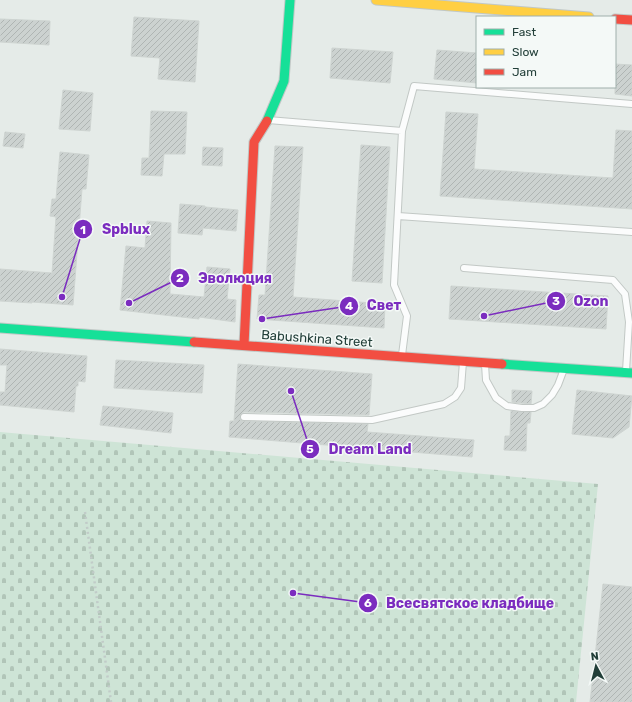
<svg xmlns="http://www.w3.org/2000/svg" width="632" height="702" viewBox="0 0 632 702" font-family="Rubik,sans-serif">
	<defs>
		<pattern id="cemetery-stones" width="16" height="16" patternUnits="userSpaceOnUse"><rect width="16" height="16" fill="#cee4d6"/><path d="M2 7V4a2 2 0 0 1 4 0v3zM10 15v-3a2 2 0 0 1 4 0v3z" fill="#b1c5b8"/></pattern>
		<pattern id="building-hatch" width="6" height="6" patternUnits="userSpaceOnUse"><rect width="6" height="6" fill="#ccd2d0"/><path d="M-1 1l2-2M0 6l6-6M5 7l2-2" fill="none" stroke="#afb5b3"/></pattern>
	</defs>
	<rect width="100%" height="100%" fill="#e5ebe8"/>
	<path fill="url(#cemetery-stones)" d="M0 432 598 484 576 702H0Z"/>
	<path fill="url(#building-hatch)" stroke="#ced4d1" d="M134 17 199 21 195 82 158 79 160 58 131 56Z
		M0 19 50 21 49 45 0 42Z
		M332 48 393 52 390 83 330 78Z
		M437 50 477 53V83L434 79Z
		M615 64 632 65V96L615 94Z
		M63 90 93 93 90 131 59 129Z
		M151 111 187 112 185 154H164L162 176 141 175 142 158H149Z
		M446 112 478 114 474 169 613 178 616 130 632 131V209L440 196Z
		M5 132 25 134 23 148 3 146Z
		M361 145 390 147 382 283 352 281Z
		M275 146 303 147 293 297 385 304 384 328 257 319 259 295H265Z
		M203 147 223 148 222 166 202 165Z
		M60 152 89 155 86 189H82L73 305 32 302V303L0 301V269L52 273 56 217 50 216 52 199H56Z
		M180 204 205 206V207L238 210 236 231 203 228 202 235 178 233Z
		M147 221 171 223 170 294 204 297 207 267 230 269 227 299 236 300 235 322 199 317V319L120 310 126 246 145 248Z
		M451 286 608 296 606 329 449 319Z
		M0 349 87 356 85 382 78 381V386H76L74 412 0 405V392H5L7 365H0Z
		M116 360 204 365 202 393 114 388Z
		M238 364 372 374 369 415 244 412 242 413 240 417V419L242 421 368 424 367 432 474 440 472 457 229 437 230 421H234Z
		M512 390 532 391 531 404 512 402Z
		M577 390 632 396 629 427 613 438 572 434Z
		M103 406 173 413 171 433 100 425Z
		M511 411 531 412 530 423H527L526 451 504 450 505 436H510Z
		M603 584 632 587V702H590Z"/>
	<g fill="none" stroke-linecap="round" stroke-linejoin="round">
		<defs>
			<path id="lane" d="M268 120 402 131 394 285 407 316 402 355
				M402 131 414 86 632 104
				M398 216 632 232
				M464 268 613 280 625 294 629 322 626 371
				M485 364 486 380 496 398 507 406 522 408H534L543 404 552 395 558 385 564 369
				M244 417 372 420 444 404 455 397 461 388 463 362"/>
			<path id="fast" d="M267 121 284 81 290 0
				M0 328 194 342
				M502 364 632 373"/>
			<path id="slow" d="M376 0 589 17"/>
			<path id="jam" d="M615 19 632 20
				M194 342 502 364
				M244 345 254 142 267 121"/>
		</defs>
		<use href="#lane" stroke="#c2c8c5" stroke-width="8"/>
		<use href="#fast" stroke="#c1c8c6" stroke-width="11"/>
		<use href="#slow" stroke="#c1c8c6" stroke-width="11"/>
		<use href="#jam" stroke="#c1c8c6" stroke-width="11"/>
		<path stroke="#c1cbc8" stroke-width="2.5" stroke-dasharray="2 3" stroke-linecap="butt" d="M85 512 111 702"/>
		<use href="#lane" stroke="#fbfcfc" stroke-width="6"/>
		<use href="#fast" stroke="#16e098" stroke-width="9"/>
		<use href="#slow" stroke="#ffcf43" stroke-width="9"/>
		<use href="#jam" stroke="#f24e42" stroke-width="9"/>
	</g>
	<g text-anchor="middle" stroke-width="3" stroke-linejoin="round" paint-order="stroke">
		<g font-size="13" fill="#223f39" stroke="#f4f9f7">
			<text transform="translate(317 338) rotate(4)" y="5">Babushkina Street</text>
		</g>
	</g>
	<path fill="none" stroke="#7b2cbf" stroke-width="1.5" d="M62 297L83 229M129 303L180 278M484 316L556 301M262 319L349 306M291 391L310 449M293 593L368 603"/>
	<g fill="#7b2cbf" stroke="#f4f9f7" stroke-width="1.5">
		<circle cx="62" cy="297" r="4"/>
		<circle cx="129" cy="303" r="4"/>
		<circle cx="484" cy="316" r="4"/>
		<circle cx="262" cy="319" r="4"/>
		<circle cx="291" cy="391" r="4"/>
		<circle cx="293" cy="593" r="4"/>
		<circle cx="83" cy="229" r="10"/>
		<circle cx="180" cy="278" r="10"/>
		<circle cx="556" cy="301" r="10"/>
		<circle cx="349" cy="306" r="10"/>
		<circle cx="310" cy="449" r="10"/>
		<circle cx="368" cy="603" r="10"/>
	</g>
	<g font-size="12" text-anchor="middle" font-weight="bold" fill="#fff">
		<text x="83" y="234">1</text>
		<text x="180" y="282">2</text>
		<text x="556" y="305">3</text>
		<text x="349" y="310">4</text>
		<text x="310" y="453">5</text>
		<text x="368" y="607">6</text>
	</g>
	<g font-size="14" text-anchor="middle" font-weight="bold" fill="#7b2cbf" stroke="#f4f9f7" stroke-width="3" stroke-linejoin="round" paint-order="stroke">
		<text x="126" y="234">Spblux</text>
		<text x="235" y="283">Эволюция</text>
		<text x="591" y="306">Ozon</text>
		<text x="384" y="310">Свет</text>
		<text x="370" y="454">Dream Land</text>
		<text x="470" y="608">Всесвятское кладбище</text>
	</g>
	<rect x="476" y="16" width="140" height="72" fill="#f4f9f7" stroke="#a0afab"/>
	<rect x="484" y="29" width="20" height="6" fill="#16e098" stroke="#a0afab"/>
	<text x="512" y="36" font-size="12" fill="#223f39">Fast</text>
	<rect x="484" y="49" width="20" height="6" fill="#ffcf43" stroke="#a0afab"/>
	<text x="512" y="56" font-size="12" fill="#223f39">Slow</text>
	<rect x="484" y="69" width="20" height="6" fill="#f24e42" stroke="#a0afab"/>
	<text x="512" y="76" font-size="12" fill="#223f39">Jam</text>
	<g transform="translate(596 666) rotate(353)" stroke="#f4f9f7" stroke-width="3" paint-order="stroke">
	<path d="M0-3L7 15L0 10L-7 15Z" fill="#223f39"/>
	<text y="-6" font-size="11" font-weight="bold" text-anchor="middle" fill="#223f39">N</text>
	</g>
</svg>
